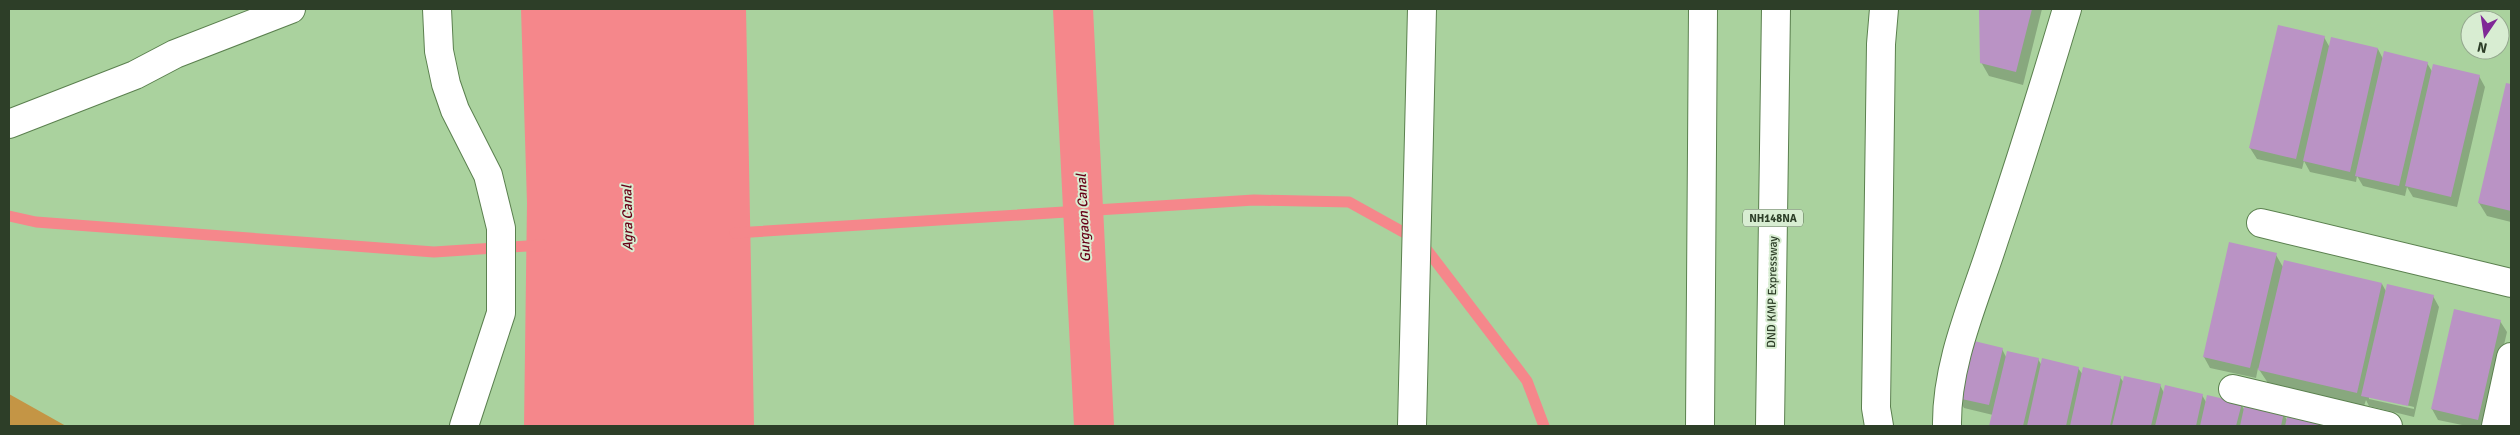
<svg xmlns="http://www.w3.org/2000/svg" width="2520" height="435" viewBox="0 0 2520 435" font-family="Signika,sans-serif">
	<rect width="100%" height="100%" fill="#aad29e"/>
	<path fill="#c49545" d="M9 394 66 426H9Z"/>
	<path fill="#f5878b" d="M521 9H746L754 426H524L527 203Z"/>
	<path fill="#0003" fill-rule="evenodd" d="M1980 9H2042L2023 85 1989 76 1981 62Z
		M2324 37 2330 48 2378 49 2383 59 2427 63 2433 73 2479 76 2485 87 2457 207 2413 197 2407 187 2405 196 2363 186 2357 176 2356 182 2310 172 2304 161 2302 169 2257 159 2250 148Z
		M2507 84 2511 85V222L2487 216 2479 203Z
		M2276 255 2283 267 2382 284 2387 293 2433 296 2439 307 2414 417 2369 406 2366 400 2364 406 2268 383 2258 368 2256 378 2210 368 2204 357ZM2369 396 2414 407V409L2369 399Z
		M2500 321 2507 332 2485 426H2467L2438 420 2432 409Z
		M2002 349 2006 357 2038 359 2042 366 2078 368 2083 375 2120 377 2124 383 2160 385 2164 393 2202 395 2206 402 2241 404 2245 411 2283 413 2287 420 2326 423 2327 426H1990L1993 415 1964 408 1958 398Z"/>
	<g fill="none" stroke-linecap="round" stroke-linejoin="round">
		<path stroke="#f5878b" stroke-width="11" d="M9 216 36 222 434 252 542 245
			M735 233 1254 200 1349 202 1421 242 1527 381 1544 426"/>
		<path stroke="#f5878b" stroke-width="40" d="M1073 9 1094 426"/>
	</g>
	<path fill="#ba93c5" d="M1979 9H2032L2016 72 1980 63Z
		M2278 25 2325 36 2296 159 2249 148Z
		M2331 37 2378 48 2350 172 2303 161Z
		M2384 51 2428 62 2399 186 2355 176Z
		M2433 64 2480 75 2451 197 2405 186Z
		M2506 83 2511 84V211L2478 203Z
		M2229 242 2277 253 2250 368 2203 357Z
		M2284 260 2382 283 2357 393 2258 370Z
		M2387 284 2434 295 2408 406 2361 396Z
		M2454 309 2501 320 2478 420 2431 409Z
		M1970 340 2003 348 1989 405 1957 398Z
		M2007 351 2039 358 2023 426H1989Z
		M2042 358 2079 367 2066 426H2027Z
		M2083 367 2121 376 2110 426H2070Z
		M2124 376 2161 384 2151 426H2112Z
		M2165 385 2203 394 2196 426H2155Z
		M2207 395 2242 403 2236 426H2200Z
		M2245 403 2284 412 2281 426H2240Z
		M2288 413 2326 422 2325 426H2285Z"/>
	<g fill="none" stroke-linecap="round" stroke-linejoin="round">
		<defs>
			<path id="minor" d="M9 124 135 75 175 54 291 9
				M2261 223 2511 283
				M2233 389 2388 426
				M1947 426C1946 362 1975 300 1994 240 2020 163 2044 86 2067 9
				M2496 426 2511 357"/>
			<path id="tertiary" d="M437 9 439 51 446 84 455 110 488 175 501 228V313L464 426
				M1412 426 1422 9
				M1879 426 1876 408 1881 44 1884 9"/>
			<path id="trunk" d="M1700 426 1703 9
				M1770 426 1776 9"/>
		</defs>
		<use href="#minor" stroke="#5b804f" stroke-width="30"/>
		<use href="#tertiary" stroke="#5b804f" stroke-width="30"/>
		<use href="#trunk" stroke="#5b804f" stroke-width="30"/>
		<use href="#minor" stroke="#fff" stroke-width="28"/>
		<use href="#tertiary" stroke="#fff" stroke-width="28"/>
		<use href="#trunk" stroke="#fff" stroke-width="28"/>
	</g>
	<g text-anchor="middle" stroke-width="4" stroke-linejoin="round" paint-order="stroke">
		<rect fill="#d8edd2" stroke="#60725b" stroke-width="1" x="1743" y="209.5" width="60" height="17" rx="4"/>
		<g font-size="11" font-weight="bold" fill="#2d3e28">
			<text x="1773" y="222">NH148NA</text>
		</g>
		<g font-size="12" fill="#2d3e28" stroke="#d8edd2">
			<text transform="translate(1772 292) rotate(-89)" y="4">DND KMP Expressway</text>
		</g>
		<g font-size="14" font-style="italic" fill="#660017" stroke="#d8edd2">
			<text transform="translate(627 218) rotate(-91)" y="5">Agra Canal</text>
			<text transform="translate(1083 218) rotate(-93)" y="5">Gurgaon Canal</text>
		</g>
	</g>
	<rect width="2520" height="435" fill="none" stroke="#2d3e28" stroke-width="20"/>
	<g transform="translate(2485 35) rotate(193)"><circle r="24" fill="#d8edd2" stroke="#94a78e"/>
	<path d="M0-4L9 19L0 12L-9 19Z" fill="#7f2896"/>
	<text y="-8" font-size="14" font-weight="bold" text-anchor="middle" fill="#2d3e28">N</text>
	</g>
</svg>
